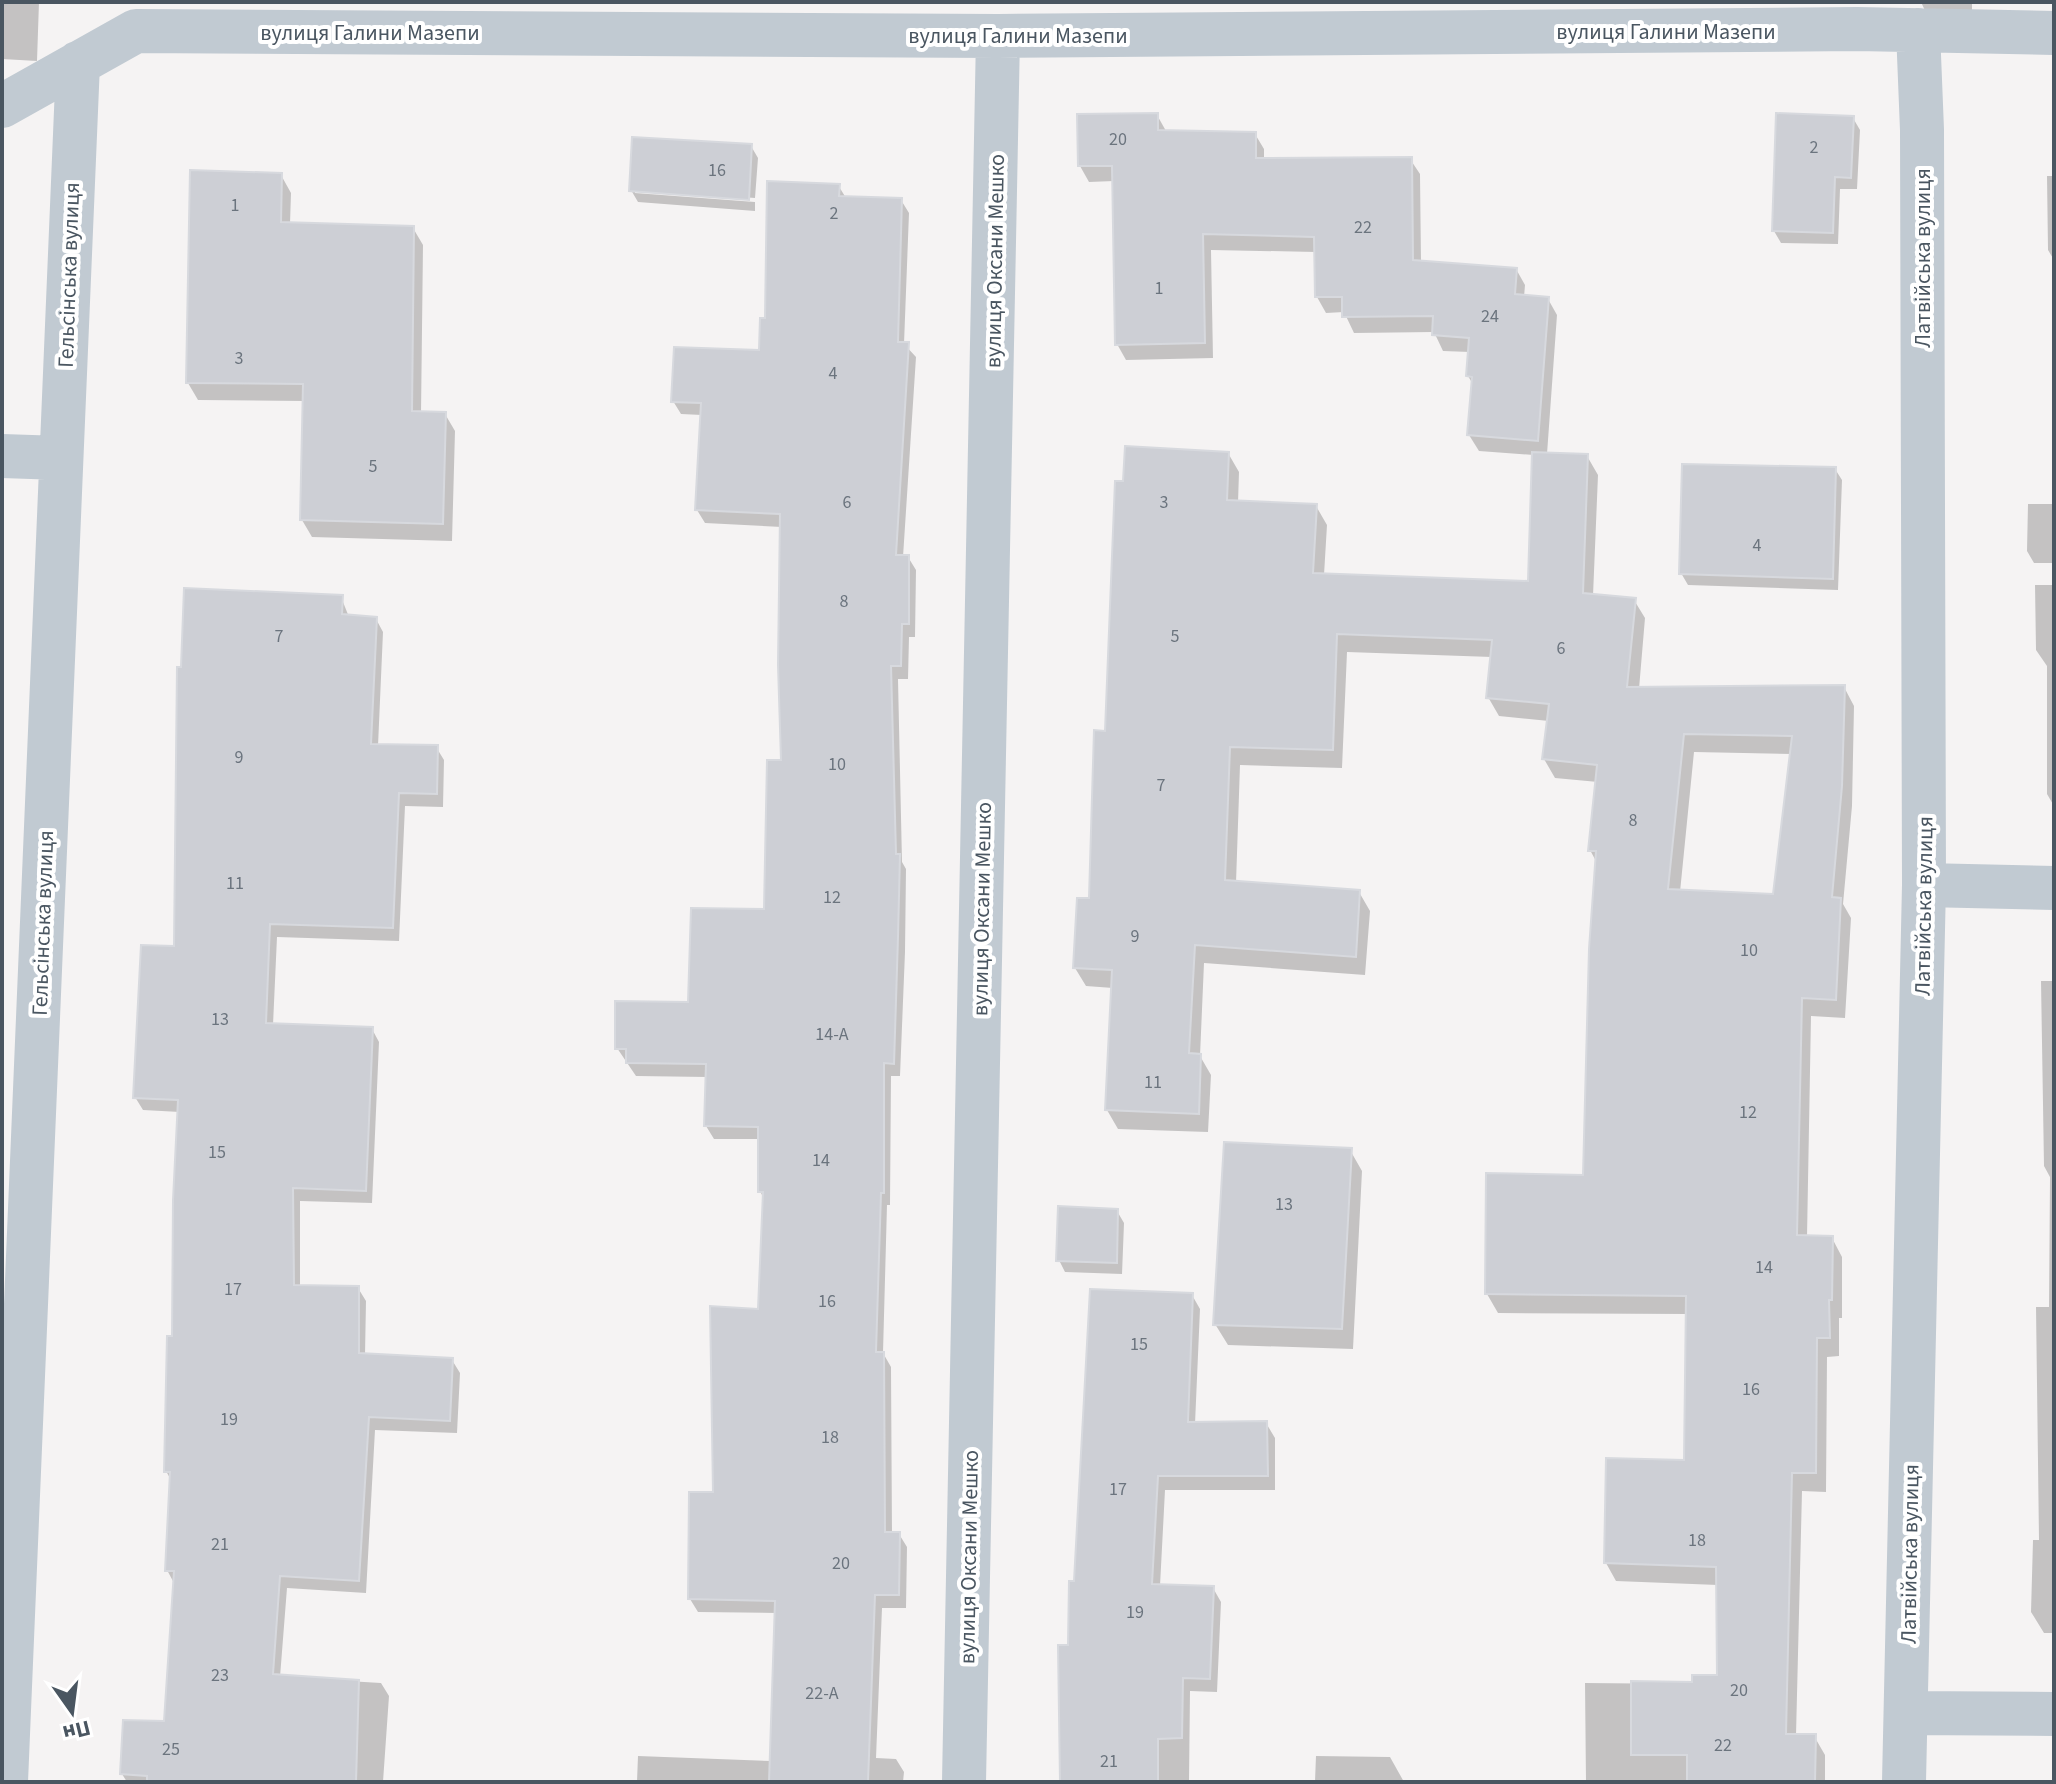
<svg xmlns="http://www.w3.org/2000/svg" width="2056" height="1784" viewBox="0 0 2056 1784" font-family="'Source Sans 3',sans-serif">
	<rect width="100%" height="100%" fill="#f5f3f3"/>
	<path fill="#0003" fill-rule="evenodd" d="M2 2H39L37 61 2 59Z
		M1921 2H1972V18L1928 17Z
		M1157 115 1166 131 1255 134 1264 149V160L1410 159 1420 174 1421 262 1516 269 1525 285 1524 297 1548 299 1557 315 1547 454 1587 456 1598 475 1593 596 1634 600 1645 618 1639 689 1844 687 1854 706 1852 806 1843 904 1851 918 1845 1018 1811 1016 1807 1237 1832 1238 1842 1257V1318H1839V1356L1827 1357 1826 1492 1802 1491 1796 1736H1814L1825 1755V1782H1586L1585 1683 1694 1684 1719 1677 1718 1585 1616 1581 1606 1563 1686 1462 1688 1314 1498 1313 1487 1294 1585 1177 1597 863 1590 850 1598 782 1555 778 1544 759 1549 721 1499 716 1488 697 1492 657 1347 652 1342 768 1240 765 1236 883 1359 892 1370 911 1365 975 1204 963 1200 1056 1211 1075 1208 1132 1118 1129 1107 1110 1113 988 1086 986 1075 968 1090 901 1106 733 1228 453 1239 472 1238 503 1316 506 1327 525 1324 575 1530 583 1534 455 1479 451 1469 435 1474 386 1468 376 1470 352 1443 351 1434 332 1354 333 1344 312 1326 313 1317 297 1316 252 1211 250 1213 358 1126 360 1117 344 1114 181 1089 182 1080 166ZM1694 752 1792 754 1774 896 1680 892Z
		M1853 118 1860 130 1857 189H1840L1838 244 1781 243 1774 231Z
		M751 146 758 158 755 198 635 189V193L755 202V211L638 202 631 190Z
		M281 175 291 193 290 224 413 228 423 245 421 414H445L455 431 452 541 312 537 302 520 305 401 198 400 188 383Z
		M2047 176H2054V260L2048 250Z
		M838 185 846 198 901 200 909 213 904 344 916 357 903 557H908L916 570 915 637H909L908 679H898L902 862 906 869 905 952 900 1076H891L890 1205H887L883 1353 891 1367 892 1534H899L907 1547 906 1608H882L876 1758 896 1759 904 1772 903 1782H637L638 1756 772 1761 777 1613 698 1612 690 1599 760 1311 764 1199 760 1191V1139H714L706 1126 707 1077 636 1076 617 1048 690 1004 766 911 783 762 782 527 705 523 697 510 702 415 681 414 673 401 761 352 767 320Z
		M1835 469 1842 480 1838 590 1688 585 1681 573Z
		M2028 504H2054V563H2034L2027 551Z
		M2035 585H2054V806L2047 794V666L2036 650Z
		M341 597 349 617 376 619 383 632 378 746 436 747 444 760 443 807 405 806 399 941 277 937 273 1025 372 1029 379 1042 372 1203 300 1201V1288H358L366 1301 365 1355 452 1360 460 1373 457 1433 375 1430 366 1593 287 1588 280 1677 381 1683 389 1696 383 1782H127L122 1774 166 1723 174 1583 167 1570 172 1482 166 1471 174 1339 180 1112 143 1110 135 1097 176 948Z
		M2041 981H2054V1633H2044L2031 1612 2033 1540H2039L2036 1307H2049L2050 1177 2044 1166Z
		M1350 1150 1362 1171 1353 1349 1228 1345 1215 1324Z
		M1117 1211 1124 1223 1122 1274 1065 1272 1059 1260Z
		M1192 1295 1200 1309 1195 1424 1266 1423 1275 1438V1490H1165L1160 1586 1213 1588 1221 1602 1217 1692 1190 1691 1189 1782H1062L1076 1583Z
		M1316 1756 1390 1757 1404 1782H1315Z"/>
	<path fill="#cdcfd5" stroke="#d7d9de" stroke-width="2" fill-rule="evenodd" d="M1158 113V130L1256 132V158L1412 157 1413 260 1517 268 1515 294 1549 297 1538 441 1467 435 1472 377 1466 376 1469 338 1432 335 1433 316 1342 317V297H1315L1314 237 1203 234 1205 343 1115 345 1112 166H1078L1077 114Z
		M1776 113 1854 116 1851 178 1835 177 1833 233 1772 231Z
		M632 137 752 144 749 200 629 191Z
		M190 170 282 173 281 222 414 226 412 411 446 412 443 524 300 520 303 384 186 383Z
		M767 181 840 184 839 196 902 198 898 342H909L896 555H909V624H902L901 666H891L896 854H900L898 937 894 1064 884 1063V1193H881L876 1352H884L885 1532H900L899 1595H875L868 1782H769L775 1601 688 1599 689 1492H713L710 1306 758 1309 763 1192H758V1127L704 1126 706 1064 626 1063V1049H615V1001L688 1002 691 908 764 909 767 760H781L778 665 780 514 695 510 701 403 671 402 674 347 759 350 760 318H765Z
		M1125 446 1229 452 1227 500 1317 504 1313 573 1528 581 1532 452 1588 454 1583 593 1636 598 1627 687 1845 685 1842 786 1832 897 1841 898 1836 1000 1802 998 1797 1235 1833 1236 1832 1300H1829L1830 1338H1817L1816 1473H1792L1786 1734H1816L1815 1782H1687V1755H1631V1681L1692 1682V1675H1717L1716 1567 1604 1563 1606 1458 1684 1460 1686 1296 1485 1294 1486 1173 1583 1175 1589 949 1596 851H1588L1597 765 1542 759 1549 704 1486 698 1492 640 1337 634 1333 750 1230 747 1225 880 1360 890 1356 957 1195 945 1189 1053 1201 1054 1199 1114 1105 1110 1112 970 1073 968 1077 898H1089L1094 730 1105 731 1115 481H1123ZM1684 734 1792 736 1773 894 1668 889Z
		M1682 464 1836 467 1833 579 1679 574Z
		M184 588 343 595 342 614 377 617 371 744 438 745 437 794 399 793 393 928 270 924 266 1023 373 1027 366 1191 293 1188 294 1285 359 1286V1353L453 1358 450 1421 369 1417 359 1581 280 1576 273 1674 359 1680 356 1782H147V1776L120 1774 123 1720 164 1721 174 1571H165L170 1472H164L167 1336H172L173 1200 178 1100 133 1098 141 945 174 946 177 667H181Z
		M1224 1142 1352 1148 1342 1329 1213 1325Z
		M1058 1206 1118 1209 1117 1263 1056 1261Z
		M1090 1289 1193 1293 1188 1422 1267 1421 1268 1476H1158L1152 1584 1214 1586 1210 1679 1183 1678 1182 1738 1158 1739V1782H1060L1058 1645H1068L1069 1581H1074Z"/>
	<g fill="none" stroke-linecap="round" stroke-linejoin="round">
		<path stroke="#c1cad2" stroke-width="44" d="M2 106 136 31 998 36 1857 29 2054 33
			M2 456 61 458
			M1924 885 2054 888
			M1906 1713 2054 1714
			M6 1782 78 63
			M964 1782 998 36
			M1904 1782 1924 885 1922 130 1918 30"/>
	</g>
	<g text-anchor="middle" stroke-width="8" stroke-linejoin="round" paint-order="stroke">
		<g font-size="18" fill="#6b747e">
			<text x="1118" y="145">20</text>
			<text x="1814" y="153">2</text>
			<text x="717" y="176">16</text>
			<text x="235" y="211">1</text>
			<text x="834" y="219">2</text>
			<text x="1363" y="233">22</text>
			<text x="1159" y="294">1</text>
			<text x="1490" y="322">24</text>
			<text x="239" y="364">3</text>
			<text x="833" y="379">4</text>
			<text x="373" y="472">5</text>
			<text x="847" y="508">6</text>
			<text x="1164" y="508">3</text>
			<text x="1757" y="551">4</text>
			<text x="844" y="607">8</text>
			<text x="279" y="642">7</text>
			<text x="1175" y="642">5</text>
			<text x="1561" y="654">6</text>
			<text x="239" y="763">9</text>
			<text x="837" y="770">10</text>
			<text x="1161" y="791">7</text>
			<text x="1633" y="826">8</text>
			<text x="235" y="889">11</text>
			<text x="832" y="903">12</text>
			<text x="1135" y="942">9</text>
			<text x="1749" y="956">10</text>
			<text x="220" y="1025">13</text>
			<text x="832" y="1040">14-А</text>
			<text x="1153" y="1088">11</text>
			<text x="1748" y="1118">12</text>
			<text x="217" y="1158">15</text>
			<text x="821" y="1166">14</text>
			<text x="1284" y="1210">13</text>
			<text x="1764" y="1273">14</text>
			<text x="233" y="1295">17</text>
			<text x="827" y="1307">16</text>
			<text x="1139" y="1350">15</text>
			<text x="1751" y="1395">16</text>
			<text x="229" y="1425">19</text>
			<text x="830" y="1443">18</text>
			<text x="1118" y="1495">17</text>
			<text x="1697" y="1546">18</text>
			<text x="220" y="1550">21</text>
			<text x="841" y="1569">20</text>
			<text x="1135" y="1618">19</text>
			<text x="220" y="1681">23</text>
			<text x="1739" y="1696">20</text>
			<text x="822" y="1699">22-А</text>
			<text x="1723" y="1751">22</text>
			<text x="171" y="1755">25</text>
			<text x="1109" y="1767">21</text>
		</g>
		<g font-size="22" fill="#4a5661" stroke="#fff">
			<text x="1666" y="39">вулиця Галини Мазепи</text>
			<text x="370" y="40">вулиця Галини Мазепи</text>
			<text x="1018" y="43">вулиця Галини Мазепи</text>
			<text transform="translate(1922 258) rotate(-90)" y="8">Латвійська вулиця</text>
			<text transform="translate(994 261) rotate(-89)" y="8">вулиця Оксани Мешко</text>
			<text transform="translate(68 275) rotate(-88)" y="8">Гельсінська вулиця</text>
			<text transform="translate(1923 906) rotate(-89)" y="8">Латвійська вулиця</text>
			<text transform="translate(981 909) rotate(-89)" y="8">вулиця Оксани Мешко</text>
			<text transform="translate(42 923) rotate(-88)" y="8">Гельсінська вулиця</text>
			<text transform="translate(1909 1554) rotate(-89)" y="8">Латвійська вулиця</text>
			<text transform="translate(968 1557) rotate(-89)" y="8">вулиця Оксани Мешко</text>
		</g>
	</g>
	<rect width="2056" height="1784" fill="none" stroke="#4a5661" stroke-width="8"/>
	<g transform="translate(72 1712) rotate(166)" stroke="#ffffff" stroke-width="6" paint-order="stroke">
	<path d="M0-6L14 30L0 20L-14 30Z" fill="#4a5661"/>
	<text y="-12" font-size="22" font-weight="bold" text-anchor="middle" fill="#4a5661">Пн</text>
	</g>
</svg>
